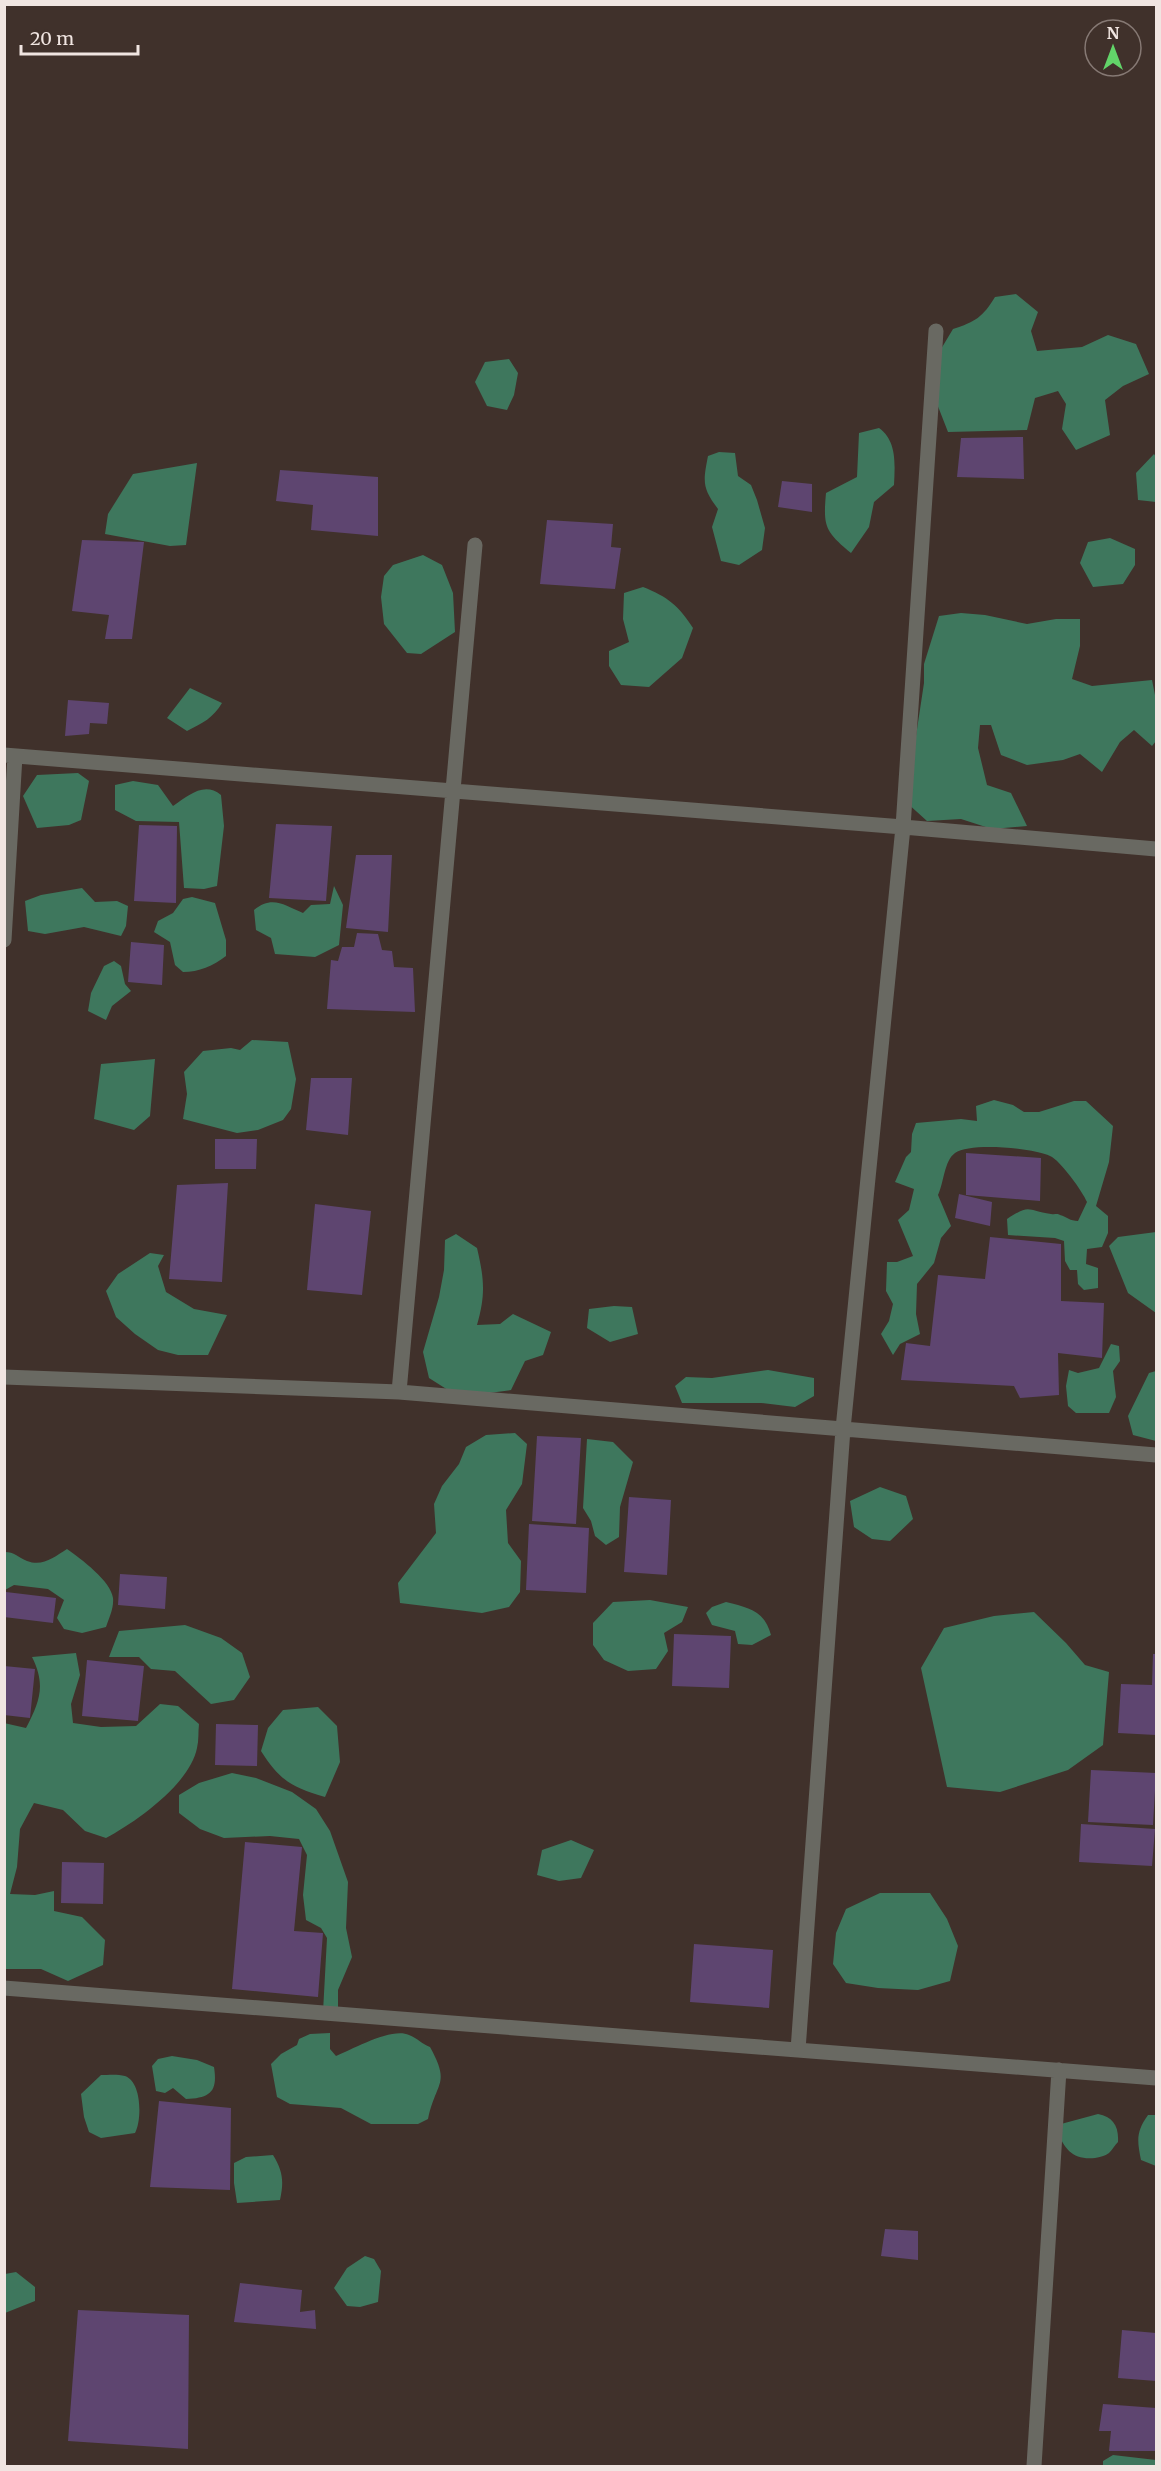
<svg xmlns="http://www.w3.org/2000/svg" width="1161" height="2471" viewBox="0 0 1161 2471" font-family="Merriweather,serif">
	<rect width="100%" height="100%" fill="#40312b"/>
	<path fill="#3e775d" d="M1016 294 1038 312 1031 331 1037 351 1082 347 1108 335 1136 344 1149 374 1123 386 1105 400 1110 435 1076 450 1062 429 1066 404 1058 391 1035 398 1027 430 948 432 932 391 941 349 953 329C975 322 983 317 995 297Z
		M509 359 518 373 514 395 507 410 487 406 475 382 485 362Z
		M879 428C897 441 895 464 894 485L874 502 869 527 851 553C825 531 823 527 826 493L857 477 859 433Z
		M719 452 735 453 738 476 751 485 757 500 765 528 762 550 739 565 721 561 712 527 718 509C702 488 703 482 708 456Z
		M1154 454 1156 457V502L1138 500 1136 473Z
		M197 463 186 545 170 546 105 534 108 514 133 474Z
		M1110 538 1135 549V565L1123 584 1093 587 1080 563 1088 542Z
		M423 555 442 565 453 593 455 632 421 654 407 653 384 624 381 597 384 576 393 565Z
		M643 587C668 597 678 605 693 628L682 658 649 687 621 685 609 666V651L629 642 623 619 624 593Z
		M961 613 985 615 1027 624 1056 619H1080V646L1072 679 1092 686 1152 680 1156 700V741L1152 746 1134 730 1120 742 1102 772 1080 754 1063 760 1027 765 1001 755 991 725H980L978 748 987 785 1011 793 1027 826 992 829 961 819 927 821 906 802 924 683V664L939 616Z
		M190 688 222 703C213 718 203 723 187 731L167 718Z
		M78 773 89 781 81 820 69 825 37 828 23 796 37 775Z
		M133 781 158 785 173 806C188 796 204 781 221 795L224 826 217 886 204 889 184 888 179 822 136 821 115 810V785Z
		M334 886 343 905 339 945 315 957 275 954 271 938 256 930 254 910C272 895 284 905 303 913L311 905 330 904Z
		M82 888 95 902 117 901 128 906 126 926 121 936 84 927 45 934 28 931 25 901 41 895Z
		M192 897 215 903 226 940V956C213 966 199 972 183 972L175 965 170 942 154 932 158 921 173 913 183 899Z
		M114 961 121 966 125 984 131 991 112 1006 106 1020 88 1011 91 993 104 966Z
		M252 1040 288 1042 296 1079 291 1109 283 1120 258 1130 237 1133 183 1119 187 1094 184 1072 203 1051 231 1048 240 1050Z
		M155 1059 150 1116 134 1130 94 1119 101 1064Z
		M994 1100 1013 1105 1024 1112H1039L1074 1101H1086L1113 1126 1109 1162 1096 1206 1108 1216V1233L1102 1247 1087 1249 1086 1264 1098 1268V1288L1084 1290 1078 1284 1077 1270H1070L1065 1261 1064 1241 1055 1238 1008 1235 1007 1219C1031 1203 1027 1211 1051 1214 1055 1215 1057 1213 1060 1215 1067 1217 1070 1221 1078 1221L1087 1202C1083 1192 1060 1160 1050 1156 1033 1148 970 1142 955 1153 944 1161 944 1183 938 1195L951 1226 941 1238 934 1263 917 1284 916 1314 920 1334 900 1344 893 1355 881 1334 889 1321 893 1304 886 1291 887 1262H897L913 1256 898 1220 909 1210 914 1189 895 1182 906 1157 911 1152 912 1134 916 1123 961 1119 977 1121 976 1106Z
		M1156 1232V1313L1128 1293 1109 1246 1118 1237Z
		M456 1234 477 1248C484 1278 486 1294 477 1325L500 1324 513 1314 551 1332 543 1355 525 1361 511 1390 459 1397 429 1378 423 1352 439 1297 444 1270 445 1240Z
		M150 1253 164 1255 158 1266 166 1292 194 1309 227 1315 208 1355H178L158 1350 135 1334 116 1317 106 1291 118 1274Z
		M614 1306 632 1307 638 1334 610 1342 587 1328 589 1309Z
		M1111 1344 1119 1346 1120 1361 1113 1371 1116 1397 1109 1413H1076L1068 1406 1066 1386 1069 1370 1078 1373 1099 1368Z
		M768 1370 814 1378V1396L795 1407 761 1403H682L675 1386 686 1377 712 1378Z
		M1156 1371V1441L1133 1435 1128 1416 1149 1373Z
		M515 1433 527 1444 522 1484 506 1510 508 1543 521 1561 520 1592 509 1607 482 1613 400 1603 398 1583 436 1533 434 1504 442 1486 459 1464 466 1447 486 1435Z
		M587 1439 613 1442 633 1462 620 1507 619 1537 606 1545 595 1536 591 1521 583 1508Z
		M880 1487 906 1496 913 1519 890 1541 872 1539 854 1527 850 1501Z
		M67 1549C81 1559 111 1581 113 1598 114 1608 109 1618 106 1627L82 1633 64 1629 57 1618 64 1600 48 1589 14 1585 5 1590V1552C14 1552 18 1557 27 1561 43 1567 54 1557 67 1549Z
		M650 1600 688 1607 682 1622 664 1633 668 1651 656 1669 628 1671 604 1660 593 1645V1623L613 1602Z
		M726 1602C749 1608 764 1610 771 1635L752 1645 738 1644 735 1631 712 1625 706 1613 712 1607Z
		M1034 1612 1066 1643 1085 1665 1109 1672 1103 1745 1068 1770 1000 1792 947 1787 921 1668 944 1628 994 1616Z
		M185 1625 221 1638 242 1653 250 1677 234 1700 211 1704 175 1671 151 1669 139 1657H109L119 1631Z
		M76 1653 80 1675 71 1704 73 1723 101 1727 136 1726 160 1704 178 1706 199 1724C198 1732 199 1740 197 1748 190 1784 136 1822 106 1838L85 1831 63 1810 34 1803 20 1829 17 1867 10 1894 35 1895 54 1891V1911L82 1917 105 1940 103 1965 68 1981 41 1969H5L4 1723 26 1728C40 1701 46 1685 32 1657Z
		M318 1707 337 1726 340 1762 325 1797C293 1788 279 1780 261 1751L268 1728 283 1710Z
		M232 1773 256 1778 292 1792 316 1809 330 1831 348 1882 346 1928 352 1957 338 1990V2010L323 2012 327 1938 321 1928 306 1920 303 1895 307 1855 299 1839 270 1836 224 1838 200 1829 179 1813V1795L199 1783Z
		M571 1840 594 1850 581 1878 559 1881 537 1875 542 1850Z
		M880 1893H930L947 1919 958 1946 950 1981 918 1990 878 1988 846 1983 833 1964 836 1933 846 1909Z
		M330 2033V2049L336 2056C353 2049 392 2027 409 2035 417 2038 422 2044 430 2047 451 2085 436 2081 428 2119L418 2124H371L341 2108 290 2104 277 2097 271 2064 281 2054 297 2045 299 2039 310 2034Z
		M172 2056 197 2060 214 2067C218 2092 210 2098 186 2099L173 2088 165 2093 156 2091 152 2066 158 2059Z
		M101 2075C108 2075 118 2074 125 2076 142 2082 142 2120 135 2133L101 2138 89 2132 84 2117 81 2094Z
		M1098 2114C1113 2117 1119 2126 1118 2142 1115 2145 1112 2150 1109 2153 1105 2156 1100 2157 1095 2158 1073 2160 1065 2150 1057 2131L1061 2124Z
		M1148 2115H1156V2166L1141 2160C1137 2140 1136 2132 1148 2115Z
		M273 2155C283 2171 284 2182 280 2200L237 2203 234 2183V2163L246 2157Z
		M365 2256 374 2259 381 2271 378 2302 360 2307 347 2306 334 2288 347 2268Z
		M16 2272 35 2287V2301L5 2313V2274Z
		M1113 2455 1156 2460V2466H1103V2461Z"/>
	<path fill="#5e4570" d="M1023 437 1024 479 957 477 961 438Z
		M280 470 378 477V536L311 530 313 505 276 501Z
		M782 481 812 484V512L778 507Z
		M547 520 613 524 611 547 621 548 615 589 540 584Z
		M82 540 144 542 132 639H105L109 615 72 611Z
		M68 700 109 703 107 724 90 723 89 734 65 736Z
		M276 824 332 826 326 901 269 898Z
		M139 825 177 826 176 903 134 901Z
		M356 855H392L388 932 346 928Z
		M357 933 378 934 382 950 392 951 394 967 413 968 415 1012 327 1009 331 960 338 961 342 947H354Z
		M131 942 164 945 162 985 128 982Z
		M311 1078H352L348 1135 306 1130Z
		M215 1139H257L256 1169H215Z
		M966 1153 1041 1158 1040 1201 966 1195Z
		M228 1183 222 1282 169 1279 177 1185Z
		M959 1194 992 1202 990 1226 955 1218Z
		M315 1204 371 1211 362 1295 307 1290Z
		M990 1237 1061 1244V1301L1104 1303 1102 1358 1058 1353 1059 1395 1020 1398 1014 1386 901 1380 906 1343 930 1346 938 1275 985 1279Z
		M537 1436 581 1438 576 1524 532 1521Z
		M629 1497 671 1500 667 1575 624 1572Z
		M529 1524 589 1528 586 1593 526 1590Z
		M120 1574 167 1577 165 1609 118 1605Z
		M6 1592 56 1598 53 1623 4 1617Z
		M674 1634 731 1636 729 1688 672 1686Z
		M1153 1654H1156V1735L1118 1733 1121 1684 1152 1685Z
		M87 1660 144 1666 138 1721 82 1716Z
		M4 1666 35 1669 30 1718 4 1715Z
		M216 1724 258 1725 257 1766 215 1765Z
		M1091 1770 1156 1773 1153 1825 1088 1822Z
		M1081 1824 1155 1829 1152 1866 1079 1862Z
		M245 1842 302 1847 294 1931 323 1933 318 1997 232 1989Z
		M62 1862 104 1863 103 1904 61 1903Z
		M694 1944 773 1950 769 2008 690 2002Z
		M159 2101 231 2108 230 2190 150 2187Z
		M885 2229 918 2231V2260L881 2256Z
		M240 2283 302 2290 300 2312 315 2310 316 2329 234 2322Z
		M78 2310 189 2315 188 2449 68 2441Z
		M1122 2330 1156 2333V2381L1118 2378Z
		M1103 2404 1156 2408V2451H1109L1111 2431H1099Z"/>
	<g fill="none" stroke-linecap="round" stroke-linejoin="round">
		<path stroke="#696962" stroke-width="15" d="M4 755 903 827 1156 849
			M4 940 15 756
			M4 1377 399 1392 1156 1455
			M399 1392 475 545
			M4 1988 1156 2078
			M798 2050 843 1429 903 827 936 331
			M1034 2466 1059 2070"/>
	</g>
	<rect width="1161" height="2471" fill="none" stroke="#f0e5e1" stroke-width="12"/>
	<g transform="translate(1113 48)"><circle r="28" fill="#40312b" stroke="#867974" stroke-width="1.5"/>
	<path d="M0-4.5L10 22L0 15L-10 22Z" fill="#62d469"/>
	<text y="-9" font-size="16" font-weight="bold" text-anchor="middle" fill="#f0e5e1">N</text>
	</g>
	<path d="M21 45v9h117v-9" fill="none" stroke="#f0e5e1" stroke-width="3"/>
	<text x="30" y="45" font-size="18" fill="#f0e5e1" stroke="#40312b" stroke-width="4.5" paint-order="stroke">20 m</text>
</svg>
